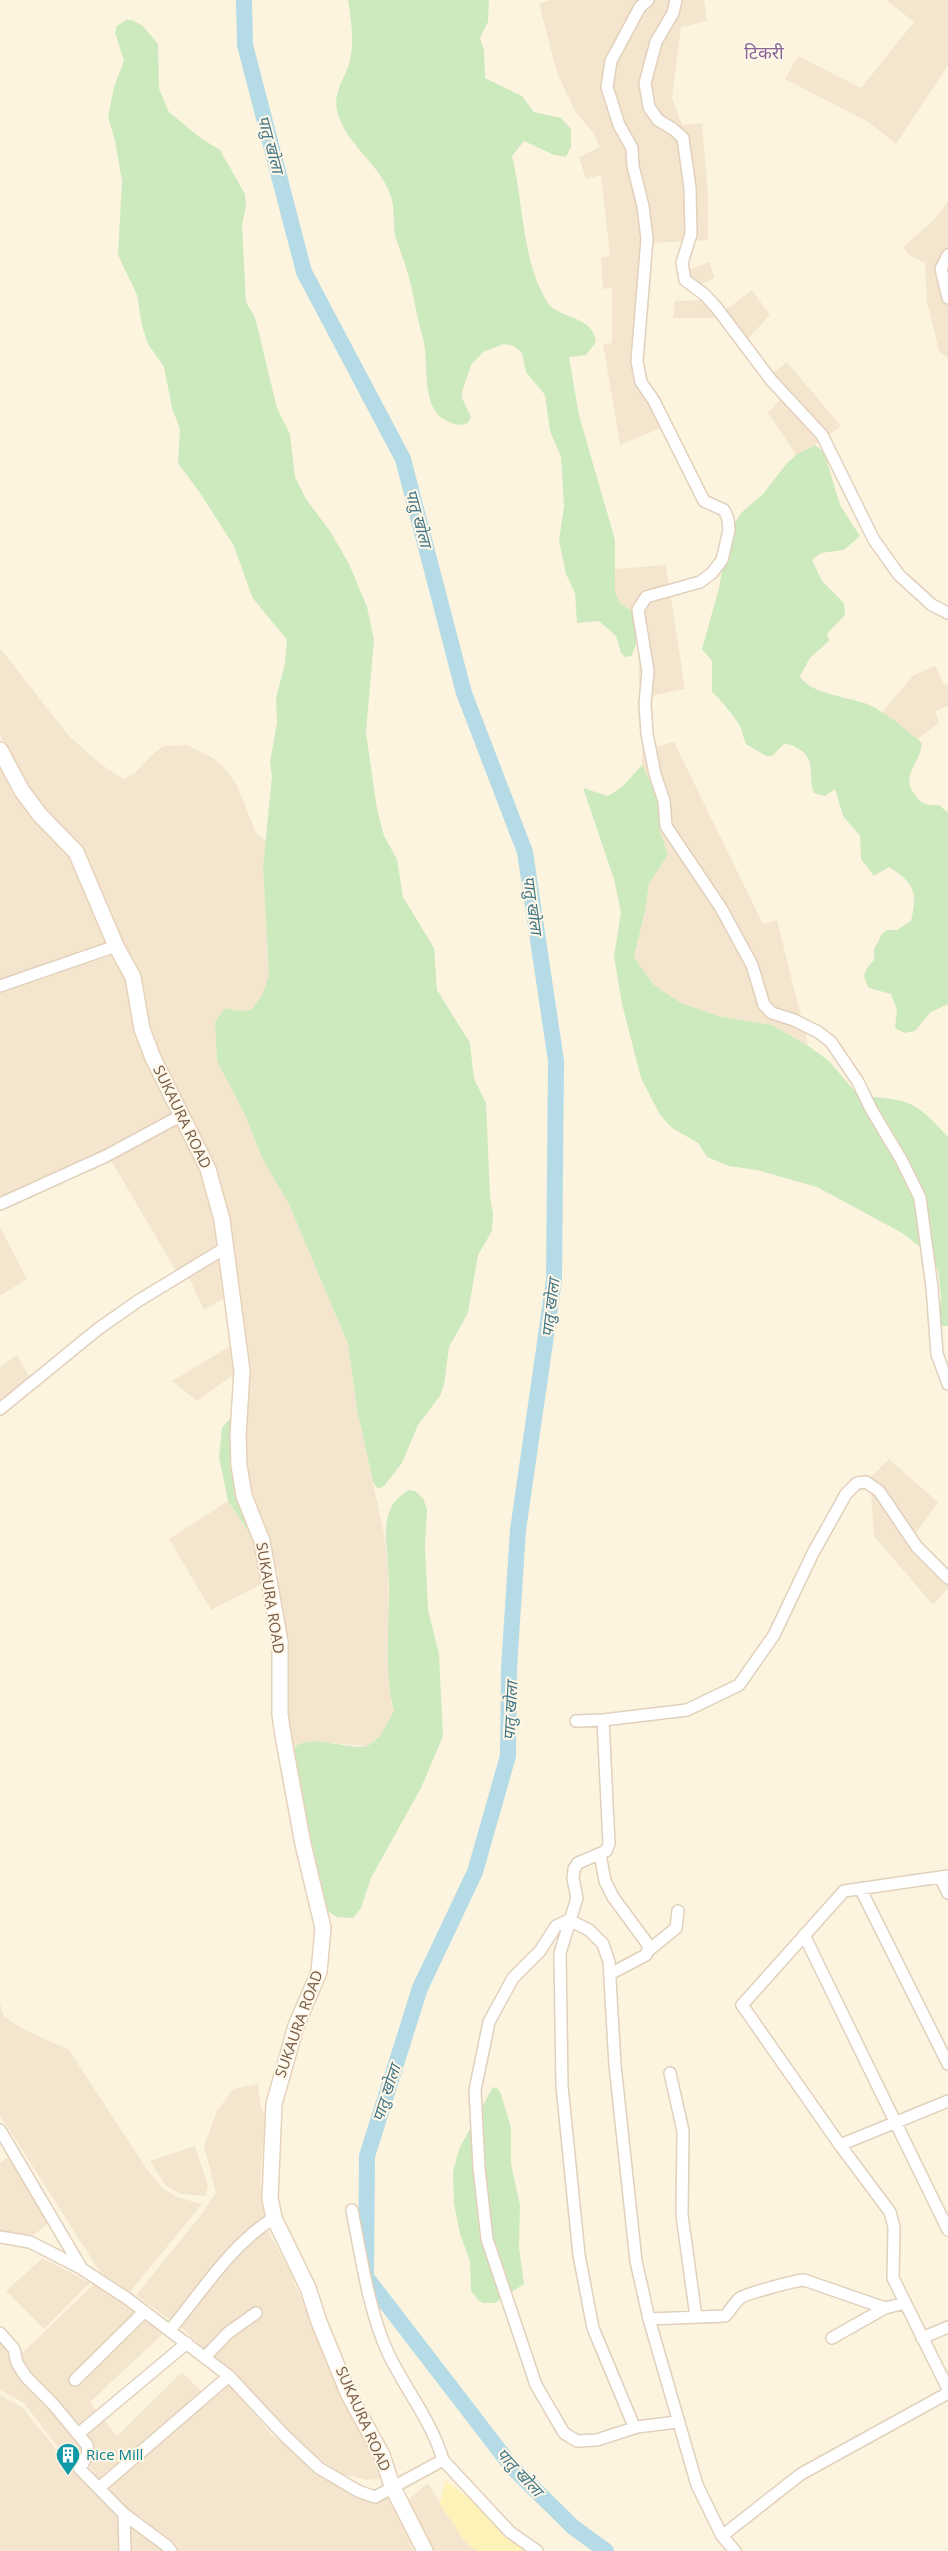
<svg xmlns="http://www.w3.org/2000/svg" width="948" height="2551" viewBox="0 0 948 2551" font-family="'Open Sans','Noto Sans Devanagari',sans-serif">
	<rect width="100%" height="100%" fill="#fdf4e0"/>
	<path fill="#f4e6ce" d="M550 0H704L707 21 681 27 672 98 682 125 702 123 708 192V240L652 243 643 361 647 380 661 398 671 424 620 445 603 344 612 343V288L603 289 601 258 610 256 601 175 586 179 579 157 600 147 593 132 576 113 557 73 539 4Z
		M886 0H948V65L896 144 870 123 785 79 798 56 861 88 914 22Z
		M948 201V359L939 351 927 302 925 263 909 255 903 247 936 218Z
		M709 262 715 278 697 286 689 278 688 270Z
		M752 290 770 315 746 341 724 311Z
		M701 300 715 318H673L675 301Z
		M787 362 841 426 815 445 796 455 768 413 781 398 766 379Z
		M666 565 685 689 640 698 637 629 633 612 620 603 615 592V569Z
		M0 648 69 736 98 762 118 776 124 779 134 774 154 753 163 746 187 745 213 758 223 766 237 785 256 833 266 841 263 867 269 975 262 995 252 1009 241 1011 225 1008 215 1022 217 1061 245 1115 262 1158 289 1204 348 1344 357 1409 384 1534 388 1564 389 1640 391 1701 394 1711 380 1736 368 1746 317 1742 300 1744 295 1746 288 1732 278 1573 246 1470 228 1219 147 1027 139 975 47 814 15 768 0 735Z
		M935 666 944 685 948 684V706L935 711 939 722 918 739 881 713 914 675Z
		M674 742 763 924 777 920 808 1045 772 1025 718 1016 681 1003 654 985 634 958 645 911 649 883 668 855 659 828 658 798 642 765V750Z
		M0 765 14 796 64 846 75 863 110 946 0 984Z
		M110 951 127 978 174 1114 139 1135 0 1202V993Z
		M176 1123 202 1169 215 1220 219 1246 176 1271 109 1157Z
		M0 1227 27 1279 0 1296Z
		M218 1256 223 1299 204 1310 188 1276Z
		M230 1346 236 1373 197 1401 172 1381Z
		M17 1355 30 1378 0 1401V1367Z
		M889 1459 938 1502 909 1543 948 1582V1588L933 1605 874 1536 870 1478Z
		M228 1501 254 1540 262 1584 211 1610 169 1539Z
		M0 2004 4 2017 27 2031 69 2050 144 2165 162 2188 177 2197 202 2204 130 2292 100 2272 0 2115Z
		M258 2084 261 2108 265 2115 260 2185 267 2217 174 2323 136 2295 201 2215 216 2193 204 2146 217 2111 230 2093 237 2088Z
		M195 2146 208 2185 206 2196 180 2194 165 2185 150 2161Z
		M9 2156 51 2221 34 2235 0 2233V2163Z
		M267 2229 289 2270 324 2351 388 2478 366 2480 343 2474 315 2456 178 2324 247 2244Z
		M43 2258 90 2283 44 2329 6 2291Z
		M94 2284 165 2332 90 2402 117 2436 182 2372 203 2393 100 2481 89 2464 93 2448 30 2376 20 2355Z
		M0 2339 11 2360 88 2451 74 2462 62 2453 24 2403 0 2390Z
		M225 2380 273 2436 335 2483 396 2495 413 2551H129L131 2528 125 2511 105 2487Z
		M0 2395 22 2407 60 2454 123 2517 121 2551H0Z
		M428 2483 464 2540 477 2551H433L408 2500Z"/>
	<path fill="#cdeabf" d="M348 0H489L488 22 480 38 484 50 485 78 522 96 534 112 561 118 571 129V147L566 157 554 155 524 141 512 156C524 204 521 256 546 300 557 320 593 314 596 342L586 355 569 357 579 415 615 540V592L620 603 633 612C637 628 640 642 631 656L625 657 621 653 616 636 599 621 577 623 575 593 566 574 559 541 564 506 561 457 550 431 545 395 526 372 522 353 514 346 504 344 483 352 471 365 462 392V398L471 417 468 423C459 426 455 425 447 421 419 408 430 363 423 338 416 316 414 293 407 271 404 259 398 247 395 235 393 222 395 206 390 194 379 163 345 144 337 111 333 92 344 80 349 64 355 43 351 21 348 0Z
		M126 20H132L143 26 158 44 159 89 169 112 202 139 220 150 245 194 246 206 242 225 246 302 255 317 277 408 290 434 295 477 306 499 330 531 349 564 367 607 374 640 366 733 377 809 384 836 397 859 403 897 434 948 437 990 470 1043 474 1079 486 1103 490 1196 493 1214 492 1231 478 1255 468 1313 449 1347 444 1385 440 1396 418 1425 402 1463 384 1486 378 1489 373 1482 357 1409 348 1344 289 1204 262 1158 245 1115 217 1061 215 1022 225 1008 241 1011 252 1009 262 995 269 975 263 867 272 776 270 762 277 723 276 698 285 663 287 640 252 597 234 546 200 493 178 463 180 429 172 408 164 367 148 344 142 326 137 295 118 255 122 181 115 141 108 117 114 87 124 61 115 32 117 26Z
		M815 445 824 452 840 505 860 536 844 550 821 553 812 560 822 581 844 603 845 615 827 634 829 641 810 658 800 676C809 694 849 697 867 704 885 711 903 728 918 739L922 744C920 763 900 776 915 795 921 804 928 806 939 805L948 813V1004L931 1012 915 1031 904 1033 895 1028 897 1010 891 994 869 988C861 975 864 971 874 960V949L882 934 887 930H897L911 921C918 891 914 883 889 867L874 876 861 859 860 836 843 816 835 789 825 796 814 793C807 776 817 760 799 749 793 746 790 744 784 744L772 756H766L746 744C743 738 743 733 741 728 736 718 720 699 712 692V661L702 649 719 588 729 532 741 513 763 494 787 463 796 455Z
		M642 765 658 798 659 828 668 855 649 883 645 911 634 957 654 985 681 1003 718 1016 772 1025 807 1045 829 1061 859 1096C907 1099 916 1100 948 1137V1326H939L941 1296 938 1270 929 1254 902 1233 817 1187 757 1170 729 1166 707 1157 698 1143 672 1128 660 1115 641 1078 622 1004 614 956 621 912 614 879 583 788 608 796 622 787Z
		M234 1414 254 1540 228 1501 219 1457 222 1428Z
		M409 1490 415 1491 423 1498 427 1509 425 1545 428 1610 439 1654 443 1736 421 1788 371 1878 361 1908 353 1918 337 1917 327 1911C314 1862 291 1797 295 1746 316 1734 345 1750 368 1746L380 1736 394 1711C382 1667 392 1610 388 1565 387 1546 383 1531 389 1512 392 1503 401 1494 409 1490Z
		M493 2087 498 2089 501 2094 511 2128V2164L520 2205 519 2248 524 2284 495 2303H483L478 2300 471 2291 470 2261 460 2234 454 2204 453 2172 459 2149Z"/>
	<path fill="#fdf3b9" d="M445 2480 539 2551H477L464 2540 440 2504Z"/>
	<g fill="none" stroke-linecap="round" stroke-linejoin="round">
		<path stroke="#b4dbe6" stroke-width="16" d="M244 0 245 45 304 272 403 459 464 693 525 852 556 1061 554 1280 518 1530 509 1668 508 1756 475 1872 420 1988 367 2156 366 2277 512 2467 573 2527 606 2551"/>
		<defs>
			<path id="street" d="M648 0 640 7 611 61 607 87 619 125 632 148 633 166 643 206 647 239 637 361 641 382 654 401 704 501 724 510 728 519 729 530 722 560 712 573 700 582 646 597 638 610 648 671 645 704 647 734 655 774 664 801 666 826 721 908 752 965 764 1005 772 1013 794 1020 818 1032 831 1042 858 1082 871 1109 902 1161 920 1198 932 1287 937 1354 948 1384
				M676 0 673 13 656 42 645 83 649 107 658 120 673 129 683 138 690 188 691 234 682 263 685 280 705 295 716 307 771 380 822 435 874 540 899 575 932 605 948 613
				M948 255 941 269 948 298
				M0 986 116 946
				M0 1204 106 1156 182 1115
				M0 1409 98 1329 138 1301 225 1248
				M603 1720 609 1844 606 1851 578 1863 574 1869 573 1879 577 1898 560 1953 562 2086 579 2255 593 2328 633 2424 637 2427 677 2422
				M576 1721 603 1720 687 1710 739 1685 774 1635 813 1553 846 1494 857 1483 866 1482 879 1491 917 1547 948 1578
				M600 1854 605 1881 613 1897 649 1946 646 1955 610 1974
				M948 1876 844 1891 742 2005 840 2145 890 2212 894 2227 893 2278 948 2389
				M940 1877 948 1893
				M861 1890 948 2064
				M804 1935 948 2230
				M649 1950 676 1928 678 1911
				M670 2073 683 2131 682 2215 696 2317
				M0 2130 82 2269 128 2299 229 2376 284 2435 319 2468 358 2491 375 2497 443 2460C432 2422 406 2390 389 2355 369 2313 361 2256 352 2210
				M840 2145 948 2101
				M0 2237 30 2242 81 2268
				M649 2319 725 2316C731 2310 734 2303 740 2298 745 2294 797 2280 804 2280L885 2308 905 2303
				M170 2330C202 2292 231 2244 274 2218
				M0 2333 14 2349 17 2363 26 2377 53 2404 87 2445 88 2453 80 2469 124 2514 125 2551
				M832 2338 885 2308
				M922 2338 948 2327
				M205 2357 228 2333 256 2313
				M75 2380 144 2312
				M637 2427 597 2440 577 2441 564 2433 536 2385 487 2239 479 2168 475 2090 489 2022 513 1978 540 1951 556 1926 569 1920 589 1930 603 1944 609 1962 615 2065 636 2261 649 2319 697 2485 722 2536 735 2551
				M78 2434 187 2343
				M443 2460 510 2532 537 2551
				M99 2488 229 2376
				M124 2514 167 2546 171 2551
				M722 2536 801 2474 948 2393"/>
			<path id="secondary" d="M0 750 22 791 40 815 76 852 116 946 133 977 142 1029 153 1058 208 1169 222 1220 242 1371 238 1435 239 1465 244 1496 262 1541 280 1642V1715L284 1741 303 1844 323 1928 319 1972 296 2026 274 2104 270 2198 274 2218 308 2288 319 2322 349 2395 382 2455 392 2486 425 2551"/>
		</defs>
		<use href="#street" stroke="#e1d0bc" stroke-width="14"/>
		<use href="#secondary" stroke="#e6d2ba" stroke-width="18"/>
		<use href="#street" stroke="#fff" stroke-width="11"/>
		<use href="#secondary" stroke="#fff" stroke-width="15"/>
	</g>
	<defs>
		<symbol id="building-pin" viewBox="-11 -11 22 30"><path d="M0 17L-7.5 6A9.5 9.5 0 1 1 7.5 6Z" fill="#0f9aa8" stroke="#fff7e7"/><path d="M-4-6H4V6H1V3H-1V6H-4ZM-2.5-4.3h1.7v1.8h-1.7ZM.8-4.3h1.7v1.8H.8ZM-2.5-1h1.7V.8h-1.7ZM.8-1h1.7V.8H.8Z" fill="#fff"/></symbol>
	</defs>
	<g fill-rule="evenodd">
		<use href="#building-pin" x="54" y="2441" width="28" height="38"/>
	</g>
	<g text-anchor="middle" stroke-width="4" stroke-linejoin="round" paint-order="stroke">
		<g font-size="15" fill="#745a47" stroke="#fff7e7">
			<text transform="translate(182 1117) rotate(64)" y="5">SUKAURA ROAD</text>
			<text transform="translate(270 1598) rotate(81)" y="5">SUKAURA ROAD</text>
			<text transform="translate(299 2024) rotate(-70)" y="5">SUKAURA ROAD</text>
			<text transform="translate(363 2419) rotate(66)" y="5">SUKAURA ROAD</text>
		</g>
		<g font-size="15" fill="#0d838f" stroke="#fff7e7" text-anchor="start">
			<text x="86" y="2460">Rice Mill</text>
		</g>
		<g font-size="16" font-style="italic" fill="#417788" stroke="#fff7e7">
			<text transform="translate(271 144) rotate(75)" y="6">पातु खोला</text>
			<text transform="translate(419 518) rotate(75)" y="6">पातु खोला</text>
			<text transform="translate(533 905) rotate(82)" y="6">पातु खोला</text>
			<text transform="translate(550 1308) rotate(-83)" y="6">पातु खोला</text>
			<text transform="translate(510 1711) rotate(-87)" y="6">पातु खोला</text>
			<text transform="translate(386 2093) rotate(-72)" y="6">पातु खोला</text>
			<text transform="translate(520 2472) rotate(47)" y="6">पातु खोला</text>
		</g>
		<g font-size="18" fill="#896297" stroke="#fff7e7">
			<text x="764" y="59">टिकरी</text>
		</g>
	</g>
</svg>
